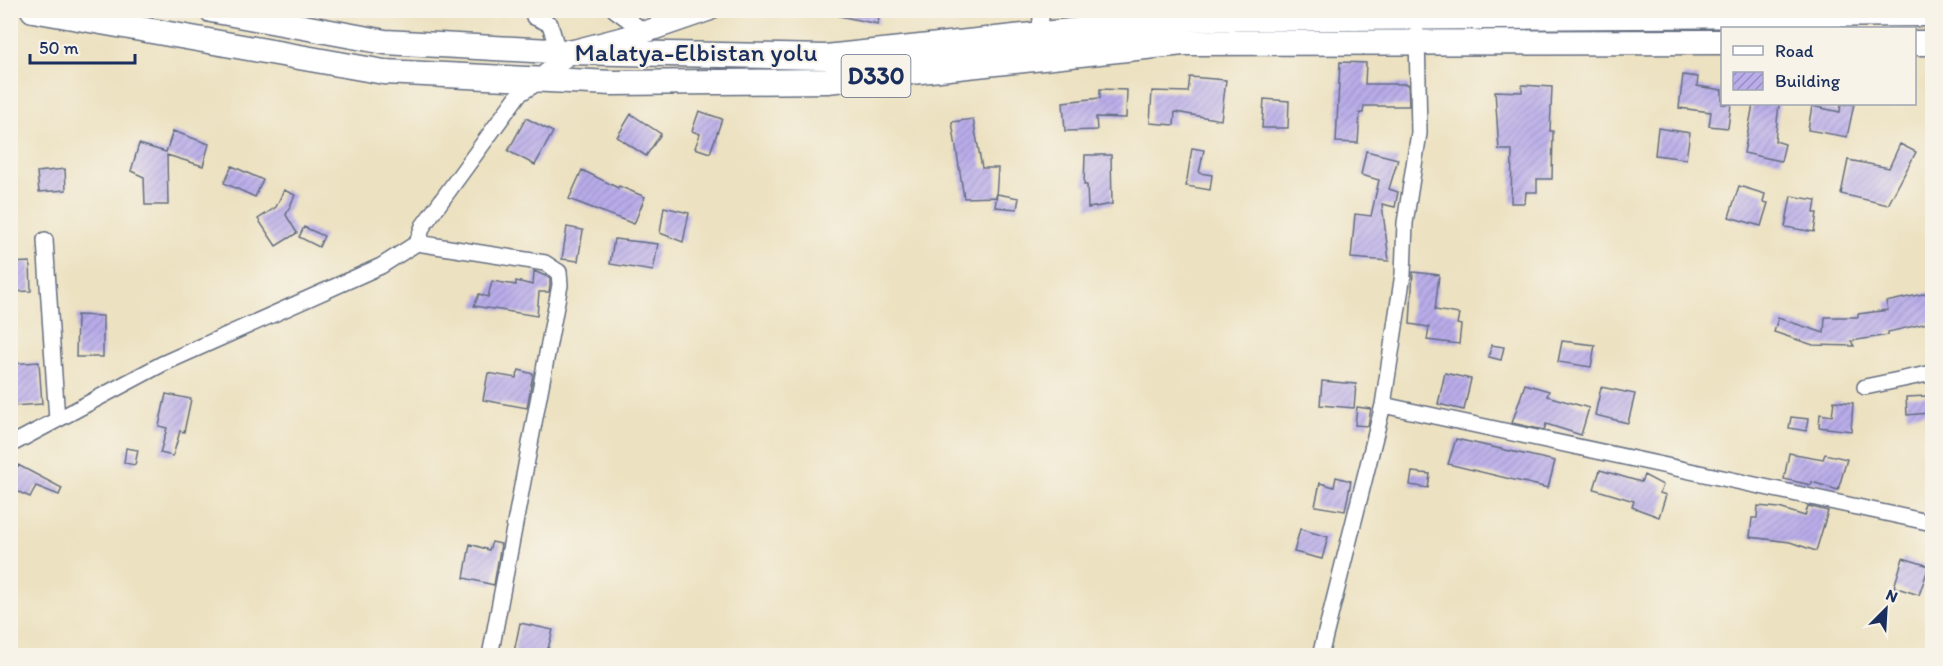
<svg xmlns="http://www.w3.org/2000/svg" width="1943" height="666" viewBox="0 0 1943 666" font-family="Itim,sans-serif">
	<defs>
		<pattern id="building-hatch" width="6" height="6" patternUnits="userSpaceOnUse" patternTransform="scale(1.5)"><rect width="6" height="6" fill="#baadea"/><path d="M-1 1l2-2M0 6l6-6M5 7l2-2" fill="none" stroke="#968dc1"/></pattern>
	</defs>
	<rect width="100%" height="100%" fill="#f7f3e8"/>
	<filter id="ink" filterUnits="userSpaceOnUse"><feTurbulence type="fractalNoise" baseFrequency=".0167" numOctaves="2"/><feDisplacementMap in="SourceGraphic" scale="12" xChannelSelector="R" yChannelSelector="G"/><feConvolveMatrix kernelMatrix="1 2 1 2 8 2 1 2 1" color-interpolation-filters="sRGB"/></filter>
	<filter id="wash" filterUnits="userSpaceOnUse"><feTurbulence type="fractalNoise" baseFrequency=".008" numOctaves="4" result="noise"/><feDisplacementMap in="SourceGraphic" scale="24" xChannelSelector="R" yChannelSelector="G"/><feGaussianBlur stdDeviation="1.35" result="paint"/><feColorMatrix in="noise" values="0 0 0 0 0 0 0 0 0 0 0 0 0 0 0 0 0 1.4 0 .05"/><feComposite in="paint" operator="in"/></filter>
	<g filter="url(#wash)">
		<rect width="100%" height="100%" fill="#ece1c0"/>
		<g id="blocks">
			<path fill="url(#building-hatch)" d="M840 10H880L878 24 839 16Z
				M1340 62 1366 63 1365 84H1408L1409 106H1364L1363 113H1360L1358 143 1336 142Z
				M1683 75 1698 77 1697 86 1722 90V104H1731L1728 128 1709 126 1711 112 1679 108Z
				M1190 77 1226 80 1221 120 1175 112 1174 125 1150 123 1152 91 1188 92Z
				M1522 85 1552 87 1550 131H1553L1552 179H1537V192H1526L1525 203H1511L1512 150H1499L1495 91 1522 92Z
				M1100 89 1127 90 1126 118 1096 117 1097 130 1065 131 1063 102 1100 98Z
				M1264 99 1289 101 1288 128H1262Z
				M1753 104H1779L1775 141 1785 144 1781 161 1744 153Z
				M1841 104H1854L1847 137 1808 130 1812 106 1840 112Z
				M699 111 722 119 710 153 695 148 700 134 692 131Z
				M631 114 661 134 646 156 617 137Z
				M526 118 553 132 535 165 508 151Z
				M973 119 982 168H998L996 197 964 198 952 122Z
				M1658 128 1690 133 1686 159 1655 155Z
				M173 131 209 144 203 166 167 155 168 205H145L144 177 131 171 139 144 166 152Z
				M1900 144 1916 152 1888 205 1841 194 1848 160 1889 168Z
				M1192 148 1204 150 1199 173 1212 175 1210 190 1186 186Z
				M1366 151 1398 159 1389 189 1398 192 1395 207 1382 204 1389 261 1351 258 1355 214 1371 216 1379 180 1361 175Z
				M1085 155H1111L1112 204 1088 208 1087 185H1084Z
				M232 166 263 180 255 197 224 183Z
				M65 169 66 190 39 192 37 172Z
				M582 170 618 188 619 186 645 197 634 224 569 199Z
				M1739 186 1765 194 1763 202 1768 203 1761 226 1729 217Z
				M284 190 295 195 286 215 297 233 276 246 258 219 276 207Z
				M997 194 1019 198 1017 209 995 207Z
				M1791 196 1816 200 1814 213H1817L1814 232 1785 227Z
				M664 207 689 213 683 242 660 233Z
				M304 227 324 236 319 247 299 237Z
				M567 227 583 230 578 261 562 259Z
				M614 239 658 244 653 271 610 264Z
				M30 262 31 291 10 292V263Z
				M534 271 550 278V284L549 292H539L537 316 474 306 479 294 488 297 492 281 516 285V281L533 285Z
				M1413 272 1439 275 1435 310 1459 314 1457 324 1461 325 1459 344 1427 340 1429 327 1410 324Z
				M1932 292V322L1888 332V335L1851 341 1854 346 1813 345 1774 332 1778 318 1824 333 1825 317H1858V314L1888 310 1886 302Z
				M77 315 103 316V357H76Z
				M1562 341 1595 345 1591 367 1558 362Z
				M1491 345 1504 347 1501 360 1489 357Z
				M39 362 42 404 12 406 10 364Z
				M519 370 533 374 527 408 483 400 488 373 516 378Z
				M1445 373 1471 379 1464 410 1438 404Z
				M1322 381 1356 384 1354 408 1320 405Z
				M1525 384 1549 391 1547 396 1589 408 1581 435 1546 424 1544 430 1512 423Z
				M1601 387 1635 394 1628 423 1595 415Z
				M166 394 191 399 184 432 180 431 173 456 160 453 167 428 159 426Z
				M1927 396 1929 413 1907 415 1906 397Z
				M1834 401 1853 403 1851 431 1819 427 1820 414 1832 416Z
				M1357 407 1371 409 1368 426 1355 425Z
				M1791 417 1808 419 1806 431 1789 428Z
				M1456 439 1555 461 1548 488 1448 464Z
				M126 448 138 450 135 465 124 463Z
				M1789 453 1823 459 1825 454 1847 459 1838 490 1812 482 1811 485 1784 479Z
				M18 465 62 488 59 495 36 486 30 497 10 488V479Z
				M1600 470 1641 482 1644 475 1663 485 1660 493 1666 495 1659 517 1632 507 1634 501 1594 489Z
				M1412 472 1430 474 1428 488 1410 485Z
				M1336 477 1351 481 1345 511 1315 506 1320 483 1334 487Z
				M1758 506 1779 508 1805 516 1808 506 1828 511 1816 551 1790 542 1750 537 1752 518H1757Z
				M1300 529 1328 537 1322 559 1294 552Z
				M492 542 501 544 494 585 464 578 470 544 489 550Z
				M1903 558 1929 566 1919 595 1894 587Z
				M520 623 553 630 546 656 514 652Z"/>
		</g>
	</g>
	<g filter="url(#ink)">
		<use href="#blocks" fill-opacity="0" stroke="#646d80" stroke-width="1.5"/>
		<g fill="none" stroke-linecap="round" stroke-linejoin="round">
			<defs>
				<path id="street" d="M544 10 534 17 550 24 558 52
					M615 10 645 32
					M1039 35 1042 10
					M45 240 57 420
					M417 243 545 263 559 272 560 285 490 656
					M1865 387 1932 373
					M1383 405 1932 523
					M10 445 162 364 381 266 417 243 423 226 519 94 542 80
					M1320 656 1383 405 1403 274 1405 223 1419 133 1417 34"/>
				<path id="secondary" d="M542 80 568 52 645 32 709 10"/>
				<path id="primary" d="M33 10 384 72 612 83 827 81 1183 43 1722 42
					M211 10 385 42 568 52 826 57 1182 19 1932 14
					M1914 43H1932"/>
			</defs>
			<use href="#street" stroke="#646d80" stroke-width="18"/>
			<use href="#secondary" stroke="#646d80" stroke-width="24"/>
			<use href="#primary" stroke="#646d80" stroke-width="27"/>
			<use href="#street" stroke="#fff" stroke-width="15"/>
			<use href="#secondary" stroke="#fff" stroke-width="21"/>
			<use href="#primary" stroke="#fff" stroke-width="24"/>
		</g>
	</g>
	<g text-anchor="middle" stroke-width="4.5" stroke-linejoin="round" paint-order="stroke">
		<rect fill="#f7f3e8" stroke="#5d6a87" stroke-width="1.5" x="841.5" y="55" width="69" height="42" rx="4.5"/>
		<g font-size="24" font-weight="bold" fill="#1b2f5e">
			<text x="876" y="84">D330</text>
		</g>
		<g font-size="26" fill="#1b2f5e" stroke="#f7f3e8">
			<text x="696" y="61">Malatya-Elbistan yolu</text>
		</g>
	</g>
	<rect width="1943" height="666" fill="none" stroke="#f7f3e8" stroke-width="36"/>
	<rect x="1721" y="27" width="195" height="78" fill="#f7f3e8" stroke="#9fa5b1" stroke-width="1.5"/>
	<rect x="1733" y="46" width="30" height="9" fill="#ffffff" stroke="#9fa5b1" stroke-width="1.5"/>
	<text x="1775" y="57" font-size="18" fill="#1b2f5e">Road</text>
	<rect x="1733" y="72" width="30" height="18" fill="url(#building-hatch)" stroke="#9fa5b1" stroke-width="1.5"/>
	<text x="1775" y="87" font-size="18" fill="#1b2f5e">Building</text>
	<g transform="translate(1886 609) rotate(24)" stroke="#f7f3e8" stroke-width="4.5" paint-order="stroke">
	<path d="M0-4.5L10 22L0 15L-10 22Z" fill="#1b2f5e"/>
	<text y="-9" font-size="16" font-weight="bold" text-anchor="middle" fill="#1b2f5e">N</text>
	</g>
	<path d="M30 54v9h105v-9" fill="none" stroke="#1b2f5e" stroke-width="3"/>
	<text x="39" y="54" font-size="18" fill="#1b2f5e" stroke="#f7f3e8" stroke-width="4.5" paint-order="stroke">50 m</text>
</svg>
